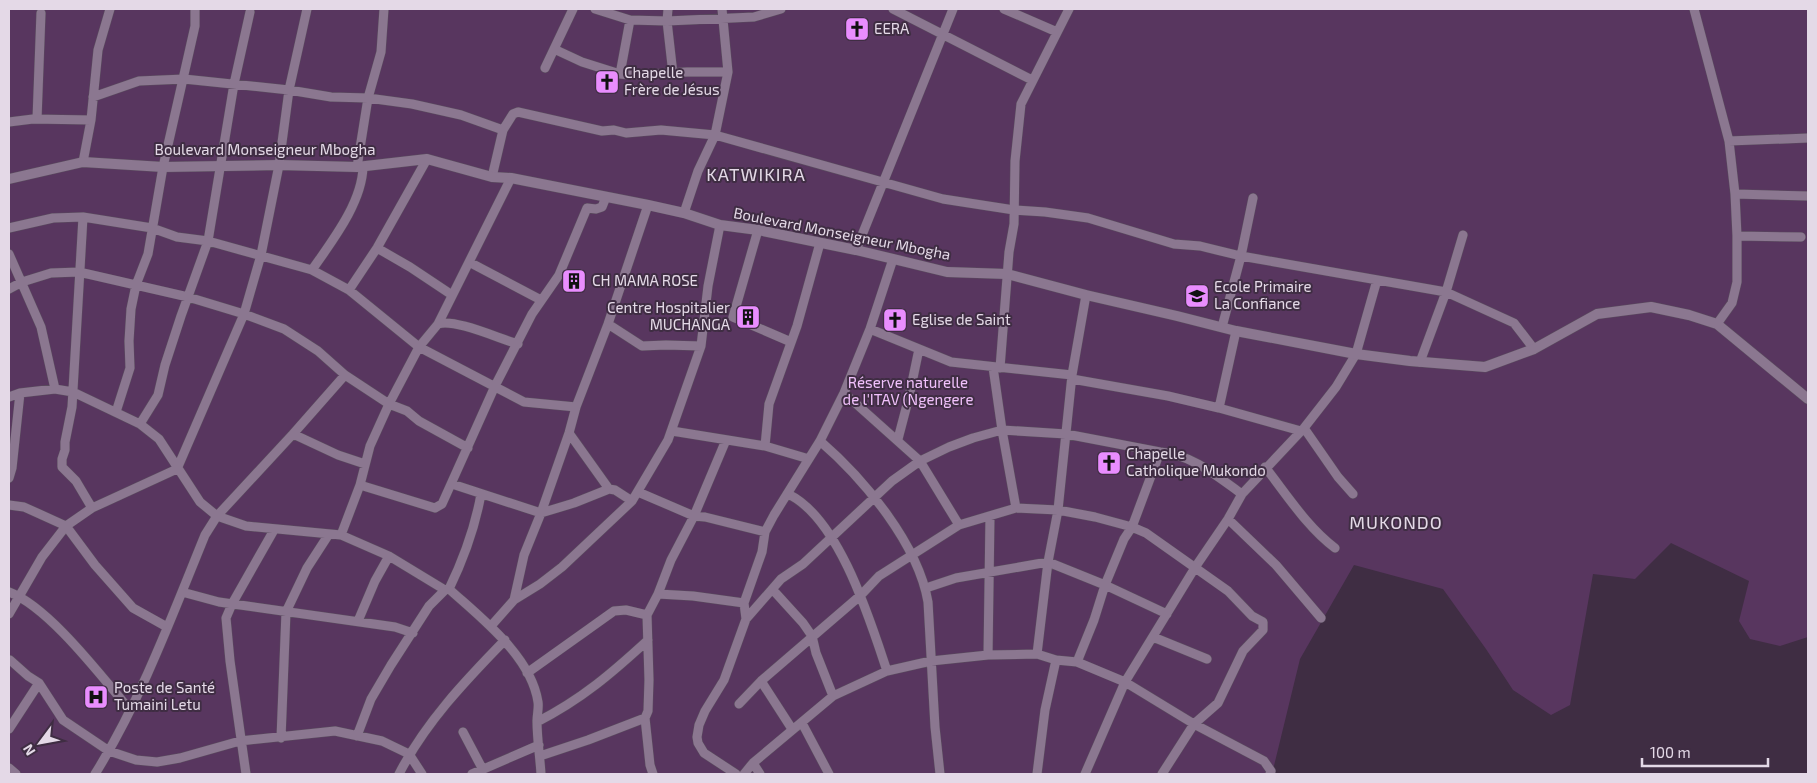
<svg xmlns="http://www.w3.org/2000/svg" width="1817" height="783" viewBox="0 0 1817 783" font-family="'Exo 2',sans-serif">
	<rect width="100%" height="100%" fill="#3f2d43"/>
	<path fill="#58365f" d="M9 9H1808V637L1780 646 1750 639 1739 621 1749 581 1671 543 1635 579 1593 574 1570 705 1551 715 1513 690 1486 649 1443 589 1354 565 1300 659 1272 774H9Z"/>
	<g fill="none" stroke-linecap="round" stroke-linejoin="round">
		<defs>
			<path id="minor" d="M595 9 630 20 667 21 754 17 781 9
				M668 9 667 21 673 74
				M893 9 1032 80
				M1004 9 1057 32
				M1694 9 1729 141 1735 194 1737 236V282L1732 303 1717 324
				M554 49 582 62 620 74 630 75 687 72H728
				M545 68 573 9
				M620 74 630 20
				M93 97 139 81 184 79 289 90 331 97 368 98 412 104 461 115 503 130
				M37 119 41 13
				M91 120 98 50 110 9
				M9 122 33 119 91 120 83 162
				M1729 141 1808 138
				M357 167 368 98 381 52 384 9
				M492 177 503 130 513 114 518 112 602 131 614 130 626 133 661 130 715 135 943 199 1014 210 1045 212 1088 218 1174 244 1200 246 1241 256 1253 198
				M1735 194 1808 196
				M684 213 698 171 715 135 728 72 722 9
				M83 217 72 407 65 442V450L62 459V467L76 481 92 508
				M9 228 53 218 83 217 152 228 177 237 208 241 312 270 349 290 419 347 524 402 576 407
				M758 230 733 317 791 342
				M1737 236 1801 237
				M377 248 410 267 452 295
				M856 250 953 9
				M9 254 41 327 55 389
				M469 262 541 300
				M312 270C332 241 362 203 363 167
				M9 289 22 282 51 273 79 272 188 297 244 314 284 329 318 351 345 375 389 404 407 411 419 421 468 448
				M349 290 377 248 427 159
				M438 324C454 318 500 339 518 344
				M608 324 642 346 666 345 701 346
				M1222 327 1241 256 1446 292 1514 323 1534 349
				M870 329 951 362 1072 375
				M1420 362 1446 292 1463 235
				M993 367 1002 430 1016 508
				M1000 368 1009 252 1014 224 1015 161 1021 104 1069 9
				M1072 379 1168 396 1219 408 1301 431
				M844 393 920 461 959 525
				M9 397 20 393 55 389 73 392 140 424 159 439 200 502 217 516 246 526 341 535 389 556 445 590 449 589C481 618 531 656 538 702 539 708 537 714 537 721 537 739 540 757 541 774
				M1219 408 1236 331
				M116 412 130 368 129 341 131 309 136 285 148 254 163 167 195 26V9
				M140 424 158 395 165 365 181 316 208 241 234 84 250 12
				M1304 428 1338 477 1353 494
				M672 431 765 446 809 459
				M569 433 609 489 615 490 632 501
				M293 434 338 455 365 464
				M898 439 909 397 919 349
				M820 441C864 479 918 544 928 602L935 727 940 774
				M765 446 769 404 797 326 820 243
				M1265 467C1287 495 1307 527 1335 548
				M9 478 12 468 20 393
				M452 484 541 513 574 503 609 489
				M360 485 435 508 442 504 495 386 532 314 559 275 587 208 596 209 602 207 606 197
				M638 492 694 516 705 517 765 532
				M788 494C839 518 870 620 887 671
				M9 505 24 507 66 526 95 565 133 608 167 627
				M1228 519 1276 565 1321 618
				M341 535 360 485 370 446 389 404 419 347 438 324 511 178
				M926 588 956 578 1048 562 1105 585 1167 614
				M449 589C464 558 475 528 481 494
				M773 590 803 623 812 636 816 653 833 696
				M9 592C49 607 101 676 130 710
				M182 592 219 602 395 627 413 633
				M658 594 693 596 744 603
				M514 600 540 584 562 567 632 501 668 440 701 346 708 286 720 225
				M9 614 42 557 66 526 92 508 177 469 244 314 261 255 279 165 289 90 307 9
				M746 619 781 579 803 564 892 481 920 461 949 447 973 438 1002 430 1066 434 1160 452C1191 454 1217 476 1242 494
				M358 621 375 581 389 556
				M491 626 514 600 524 555 541 513 569 433 576 407 608 324 648 205
				M1153 637 1207 659
				M1037 654 1048 562 1058 510 1072 375 1086 295
				M988 655 990 516
				M10 660 28 676 39 683 63 720 109 751 136 760 157 762 180 758 240 741 335 731 382 741 409 754 422 774
				M1077 662 1094 620 1105 585 1124 539 1132 527 1160 452
				M527 673 614 611 626 610 647 615
				M761 681 792 729
				M739 704 761 681 861 595 879 576 959 525 1016 508 1058 510 1095 517 1132 527 1146 533 1228 591 1252 616 1263 622V630L1243 651 1218 703 1194 724 1162 774
				M537 722C582 699 612 673 648 640
				M802 723 829 774
				M9 729 39 683
				M463 732 482 768
				M357 736 371 699 391 665 429 606 445 590
				M281 738 286 612 307 568 329 534
				M540 756 588 740 645 718
				M753 763 760 774
				M9 768 16 774
				M95 774C141 700 172 616 205 535L217 516 293 434 345 375
				M246 774 230 661 226 618 232 604 274 530
				M399 774C425 723 465 681 505 640
				M472 774 539 745
				M653 774 650 765 645 718 648 711 649 680 647 615 658 594 671 560 694 516 726 440
				M736 774 704 753 698 743 697 737 699 725 705 711 724 680 746 619 744 603 762 552 765 532 774 515 820 441 844 393 870 329 893 259
				M744 774 753 763 833 696 887 671 931 661 988 655 1037 654 1056 660 1077 662 1125 682 1194 724 1264 761 1271 771 1270 774
				M1037 774 1045 710 1056 660
				M1085 774 1125 682 1196 566 1228 519 1242 494 1304 428 1336 387 1356 354 1377 280"/>
			<path id="tertiary" d="M9 179 83 162 163 167 279 165 357 167 427 159 492 177 511 178 648 205 684 213 720 225 758 230 856 250 947 272 1007 274 1086 295 1177 316 1236 331 1356 354 1410 361 1485 367 1534 349 1597 314 1651 307 1689 315 1717 324 1808 399"/>
		</defs>
		<use href="#minor" stroke="#5a4c5e" stroke-width="10"/>
		<use href="#tertiary" stroke="#5a4c5e" stroke-width="11"/>
		<use href="#minor" stroke="#8b7790" stroke-width="9"/>
		<use href="#tertiary" stroke="#8b7790" stroke-width="10"/>
	</g>
	<defs>
		<symbol id="church-square" viewBox="-11 -11 22 22"><rect x="-9" y="-9" width="18" height="18" rx="4" fill="#e98dfe" stroke="#3f2d43"/><path d="M-1.2-6h2.4v3.5h3.3v2.4h-3.3V6h-2.4V-.1h-3.3v-2.4h3.3Z" fill="#111"/></symbol>
		<symbol id="building-square" viewBox="-11 -11 22 22"><rect x="-9" y="-9" width="18" height="18" rx="4" fill="#e98dfe" stroke="#3f2d43"/><path d="M-4-6H4V6H1V3H-1V6H-4ZM-2.5-4.3h1.7v1.8h-1.7ZM.8-4.3h1.7v1.8H.8ZM-2.5-1h1.7V.8h-1.7ZM.8-1h1.7V.8H.8Z" fill="#111"/></symbol>
		<symbol id="school-square" viewBox="-11 -11 22 22"><rect x="-9" y="-9" width="18" height="18" rx="4" fill="#e98dfe" stroke="#3f2d43"/><path d="M0-5L7-2L0 1L-7-2ZM-4 1L0 2.5L4 1V4Q0 6-4 4Z" fill="#111"/></symbol>
		<symbol id="hospital-square" viewBox="-11 -11 22 22"><rect x="-9" y="-9" width="18" height="18" rx="4" fill="#e98dfe" stroke="#3f2d43"/><path d="M-5-5h3v3.5h4V-5h3V5h-3V1.5h-4V5h-3Z" fill="#111"/></symbol>
	</defs>
	<g fill-rule="evenodd">
		<use href="#church-square" x="843" y="15" width="28" height="28"/>
		<use href="#church-square" x="593" y="68" width="28" height="28"/>
		<use href="#building-square" x="560" y="267" width="28" height="28"/>
		<use href="#school-square" x="1183" y="282" width="28" height="28"/>
		<use href="#building-square" x="734" y="303" width="28" height="28"/>
		<use href="#church-square" x="881" y="306" width="28" height="28"/>
		<use href="#church-square" x="1095" y="449" width="28" height="28"/>
		<use href="#hospital-square" x="82" y="683" width="28" height="28"/>
	</g>
	<g text-anchor="middle" stroke-width="4" stroke-linejoin="round" paint-order="stroke">
		<g font-size="15" fill="#e4d9e7" stroke="#3f2d43" text-anchor="start">
			<text x="874" y="34">EERA</text>
			<text x="624" y="78">Chapelle<tspan x="624" dy="17">Frère de Jésus</tspan></text>
			<text x="592" y="286">CH MAMA ROSE</text>
			<text x="1214" y="292">Ecole Primaire<tspan x="1214" dy="17">La Confiance</tspan></text>
			<text x="730" y="313" text-anchor="end">Centre Hospitalier<tspan x="730" dy="17">MUCHANGA</tspan></text>
			<text x="912" y="325">Eglise de Saint</text>
			<text x="1126" y="459">Chapelle<tspan x="1126" dy="17">Catholique Mukondo</tspan></text>
			<text x="114" y="693">Poste de Santé<tspan x="114" dy="17">Tumaini Letu</tspan></text>
		</g>
		<g font-size="15" fill="#e4d9e7" stroke="#3f2d43">
			<text x="265" y="155">Boulevard Monseigneur Mbogha</text>
			<text transform="translate(842 234) rotate(11)" y="5">Boulevard Monseigneur Mbogha</text>
		</g>
		<g font-size="15" fill="#f1c1fc" stroke="#3f2d43">
			<text x="908" y="388">Réserve naturelle<tspan x="908" dy="17">de l'ITAV (Ngengere</tspan></text>
		</g>
		<g font-size="18" letter-spacing="1" fill="#e4d9e7" stroke="#3f2d43">
			<text x="756" y="181">KATWIKIRA</text>
			<text x="1396" y="529">MUKONDO</text>
		</g>
	</g>
	<rect width="1817" height="783" fill="none" stroke="#e4d9e7" stroke-width="20"/>
	<g transform="translate(40 743) rotate(238)" stroke="#3f2d43" stroke-width="4" paint-order="stroke">
	<path d="M0-4L9 19L0 12L-9 19Z" fill="#e4d9e7"/>
	<text y="-8" font-size="14" font-weight="bold" text-anchor="middle" fill="#e4d9e7">N</text>
	</g>
	<path d="M1642 758v8h126v-8" fill="none" stroke="#e4d9e7" stroke-width="2.5"/>
	<text x="1650" y="758" font-size="15" fill="#e4d9e7" stroke="#3f2d43" stroke-width="4" paint-order="stroke">100 m</text>
</svg>
